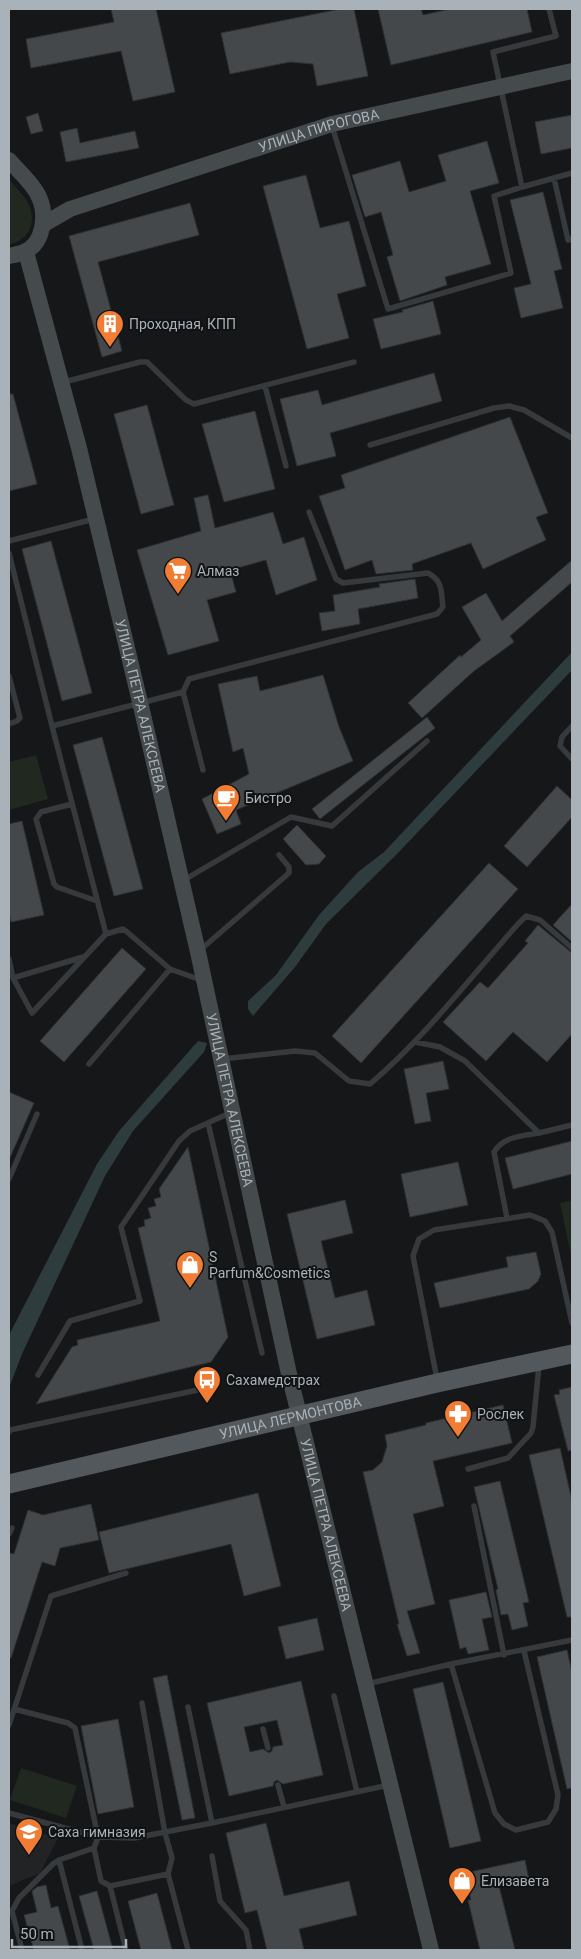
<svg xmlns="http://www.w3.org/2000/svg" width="581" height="1959" viewBox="0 0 581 1959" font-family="Roboto,sans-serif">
	<rect width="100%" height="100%" fill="#161718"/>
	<path fill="#222325" d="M9 1823 58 1838 40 1873 9 1886Z"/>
	<path fill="#212820" d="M9 179C15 187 25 196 29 205 37 223 28 241 9 244Z
		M36 755 48 799 9 810V762Z
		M572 1200V1260L560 1203Z
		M21 1768 77 1786 66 1818 10 1800Z"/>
	<path fill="#2e3c3e" d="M572 652V670L397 854 326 924 295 967 253 1016 248 1009V1001L276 975 319 915 358 872 384 852Z
		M198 1041 207 1043 204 1052 133 1131 105 1176 22 1354 9 1388V1335L97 1164 119 1131Z"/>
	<path fill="#45484b" stroke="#303134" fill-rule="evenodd" d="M111 9H156L175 92 133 101 121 51 31 68 26 39 114 22Z
		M340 9H354L368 76 317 86 313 64 290 62 230 74 221 33Z
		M378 9H421L423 15 450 9H527L532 32 391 65Z
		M38 113 43 131 31 134 26 117Z
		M572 115V148L541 154 535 122Z
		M77 128 80 143 135 131 139 148 66 162 60 132Z
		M487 141 499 183 470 191 491 264 445 277 447 285 400 301 387 257 393 255 381 212 365 217 352 175 400 161 409 192 446 181 438 155Z
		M306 175 320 228 349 221 366 286 337 294 349 338 307 349 263 186Z
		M543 192 562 269 554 271 563 308 521 318 514 288 531 284 510 200Z
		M190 203 199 235 98 262 122 351 102 357 69 236Z
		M433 301 441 334 381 349 373 319 403 312 402 310Z
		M434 373 442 401 330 433 336 456 297 466 280 399 318 390 322 405Z
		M9 394H13L37 484 9 491Z
		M147 405 174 505 141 514 114 414Z
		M255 411 275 489 224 502 202 424Z
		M510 417 548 513 536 517 546 540 483 569 471 543 412 564 413 570 376 574 372 560 345 570 319 496 345 488 341 475Z
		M208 495 215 528 273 512 283 544 304 537 317 580 276 595 266 560 230 570 236 592 207 600 219 641 168 655 137 550 201 531 194 498Z
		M51 541 92 693 62 701 22 549Z
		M572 560V582L510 636 514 642 474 671 422 718 408 703 460 655 461 657 481 640 462 607 486 593 502 621Z
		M415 579 418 598 358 609 360 624 322 631 319 613 335 611 333 595 380 587 379 584Z
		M323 675 339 727 353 761 236 810 241 824 217 834 202 799 249 774 243 748 233 752 218 684 257 676 260 691Z
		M427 717 435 728 320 819 312 809Z
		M102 737 143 889 114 896 73 745Z
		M557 786 572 800V817L527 867 504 846Z
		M22 821 44 915 11 922 9 912V824Z
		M297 825 326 856 319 864 306 865 283 839Z
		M489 863 518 889 361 1063 332 1036Z
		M572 904V942L553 925Z
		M538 925 572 953V1034L547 1062 513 1032 486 1061 443 1022 480 982 488 988 528 943 525 941Z
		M122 948 146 969 64 1062 40 1041Z
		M443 1061 449 1089 426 1093 431 1121 415 1124 404 1069Z
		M9 1092 34 1103 9 1160Z
		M572 1141V1174L513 1189 505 1158Z
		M188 1147 228 1337 211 1362 36 1404 72 1347 78 1345 77 1340 160 1321 138 1228 145 1226 144 1220 151 1218 148 1208 156 1206 154 1199 161 1197 159 1189Z
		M458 1162 468 1205 410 1217 401 1174Z
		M345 1200 353 1233 321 1241 335 1298 367 1290 375 1325 317 1339 287 1214Z
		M536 1252 541 1274 538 1281 529 1289 440 1308 434 1283 508 1267 506 1257Z
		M572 1387V1450L568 1451 554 1395 560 1394 559 1390Z
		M503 1405 512 1443 433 1461 444 1506 413 1514 435 1604 407 1611 420 1653 407 1656 397 1624H399L363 1472 373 1470 382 1462 387 1446 385 1435 426 1425V1423Z
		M560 1448 572 1501V1617H567L529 1455Z
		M500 1481 529 1602 523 1603 528 1626 512 1630 508 1614 501 1615 496 1590 498 1589 474 1487Z
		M258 1493 281 1586 244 1596 231 1544 109 1573 99 1532Z
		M91 1504 99 1540 60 1548 55 1566 42 1562 11 1658H9V1553L14 1554 28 1510 43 1515Z
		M486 1592 492 1617 482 1619 489 1650 468 1654 466 1647 460 1649 449 1600Z
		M317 1618 324 1650 286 1659 278 1627Z
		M567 1650 572 1672V1788L567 1789 537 1657Z
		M167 1675 195 1818 182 1820 153 1678Z
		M301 1681 323 1775 283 1784 277 1780 274 1782 273 1786 229 1796 207 1703ZM277 1720 283 1745 273 1747 272 1751 269 1753 263 1749 250 1752 244 1727Z
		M443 1682 481 1841 450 1848 413 1689Z
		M118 1719 134 1807 98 1814 81 1726Z
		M266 1823 284 1896 349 1881 357 1915 299 1929 304 1950H267L257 1910 245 1913 226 1833Z
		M525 1860 529 1880 499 1886 515 1950H480L468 1900H471L465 1873Z
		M46 1885 51 1908 58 1906 70 1950H34L24 1915 37 1912 32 1891 37 1887Z
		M97 1891 113 1950H94L79 1896Z
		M157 1893 172 1950H141L128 1901Z"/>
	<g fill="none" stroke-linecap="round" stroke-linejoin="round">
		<path stroke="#373a3d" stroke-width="5.5" d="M549 9 556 36 493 52 522 187 572 173
			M332 126 388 309 511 273 494 196 522 187
			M554 178 568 240 572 239
			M64 382 140 362H147L186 400 194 404 354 362
			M265 386 286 466
			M370 445 494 408 509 406 524 410 572 438
			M9 541 94 519
			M9 553 52 726
			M9 676 20 718 17 721 9 724
			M572 726 562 737 560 746 572 759
			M203 770 183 692 189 679 437 614 443 607C441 591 443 581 428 573L343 583 336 579 309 512
			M72 804 41 812 36 819 54 884 57 887 97 901
			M184 880 291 817 332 826 427 741
			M106 934 52 726 183 692
			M199 951 289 873V867L279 855
			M9 959 13 978 32 1013 106 934 123 929 126 931 170 969 201 980
			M13 978 83 957
			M415 1042 440 1047 465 1061 539 1133 572 1125
			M223 1059 295 1051 315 1053 349 1081 370 1084C425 1037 470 978 518 924L526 916 540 920 572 948
			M89 1064 170 969
			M208 1123 262 1353
			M9 1179 37 1114
			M507 1218 494 1152C503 1136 523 1136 539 1133
			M38 1375 70 1321 140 1301 121 1227 179 1141 190 1131 230 1113
			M437 1379 413 1256 419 1239 434 1230 530 1215 545 1221 552 1232 572 1323
			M9 1432 10 1430 207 1388
			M468 1469 508 1458 531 1433 533 1427 539 1365
			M474 1506 504 1655
			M9 1534 12 1528
			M451 1664 495 1813 504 1824 516 1830 548 1822 556 1809 558 1795 524 1651
			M367 1684 451 1664 572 1640
			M334 1696 357 1792
			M142 1703 165 1833 172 1858 168 1874 188 1950
			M188 1707 212 1823 389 1785
			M14 1709 68 1723 75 1728 98 1837 94 1848 101 1881 110 1886
			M9 1725 51 1596 126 1573
			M263 1729 268 1748
			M278 1785 284 1807
			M9 1813 98 1837 134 1838 212 1823
			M212 1856 220 1901 246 1930 250 1950
			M59 1860 82 1950
			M22 1950 12 1911 19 1898 54 1863 59 1860 94 1848
			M126 1950 110 1886 168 1874"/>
		<g stroke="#454a4d" stroke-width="16">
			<path d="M9 160C18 171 33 183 39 197 47 214 44 244 24 252 20 254 14 255 9 256"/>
			<path id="s1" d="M44 224 70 209 332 124 572 71"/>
			<path id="s2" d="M26 252 79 448 140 702 198 952 289 1374 431 1950"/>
		</g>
		<path stroke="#53585c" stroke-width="19" id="s3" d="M9 1484 437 1383 572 1354"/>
	</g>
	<defs>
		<symbol id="building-pin" viewBox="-11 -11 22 30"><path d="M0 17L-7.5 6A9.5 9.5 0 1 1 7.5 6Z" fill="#f17d35" stroke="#111213"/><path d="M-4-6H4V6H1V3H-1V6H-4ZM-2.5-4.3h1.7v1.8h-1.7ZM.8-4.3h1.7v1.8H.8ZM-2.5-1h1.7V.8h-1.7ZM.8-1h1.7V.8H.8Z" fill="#fff"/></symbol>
		<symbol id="supermarket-pin" viewBox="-11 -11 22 30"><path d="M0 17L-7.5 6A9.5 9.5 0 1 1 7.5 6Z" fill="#f17d35" stroke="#111213"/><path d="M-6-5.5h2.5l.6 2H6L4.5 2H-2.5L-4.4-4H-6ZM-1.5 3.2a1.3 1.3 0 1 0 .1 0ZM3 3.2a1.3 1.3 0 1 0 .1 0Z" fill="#fff"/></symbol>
		<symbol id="cafe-pin" viewBox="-11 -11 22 30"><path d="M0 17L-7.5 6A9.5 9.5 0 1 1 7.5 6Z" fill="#f17d35" stroke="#111213"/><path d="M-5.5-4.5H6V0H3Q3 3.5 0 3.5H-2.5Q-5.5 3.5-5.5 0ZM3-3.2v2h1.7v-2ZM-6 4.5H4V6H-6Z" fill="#fff"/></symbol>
		<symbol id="shop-pin" viewBox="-11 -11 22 30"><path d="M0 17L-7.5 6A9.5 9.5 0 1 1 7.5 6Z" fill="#f17d35" stroke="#111213"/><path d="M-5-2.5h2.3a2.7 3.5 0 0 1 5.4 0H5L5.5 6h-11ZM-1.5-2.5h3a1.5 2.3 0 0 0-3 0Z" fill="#fff"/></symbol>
		<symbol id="bus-pin" viewBox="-11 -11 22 30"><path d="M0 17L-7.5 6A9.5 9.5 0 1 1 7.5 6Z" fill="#f17d35" stroke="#111213"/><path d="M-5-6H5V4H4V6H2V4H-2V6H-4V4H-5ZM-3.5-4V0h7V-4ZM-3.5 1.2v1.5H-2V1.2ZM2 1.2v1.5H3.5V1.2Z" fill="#fff"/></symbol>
		<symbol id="pharmacy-pin" viewBox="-11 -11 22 30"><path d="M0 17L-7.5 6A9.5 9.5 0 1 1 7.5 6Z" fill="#f17d35" stroke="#111213"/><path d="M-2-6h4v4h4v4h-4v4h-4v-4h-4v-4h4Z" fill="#fff"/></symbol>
		<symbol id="school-pin" viewBox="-11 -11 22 30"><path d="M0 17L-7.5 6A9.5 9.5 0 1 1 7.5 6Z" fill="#f17d35" stroke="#111213"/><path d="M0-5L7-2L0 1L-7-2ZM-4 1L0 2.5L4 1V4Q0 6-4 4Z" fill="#fff"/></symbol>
	</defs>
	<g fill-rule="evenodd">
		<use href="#building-pin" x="94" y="308" width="32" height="43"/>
		<use href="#supermarket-pin" x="162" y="555" width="32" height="43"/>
		<use href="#cafe-pin" x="210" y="782" width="32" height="43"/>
		<use href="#shop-pin" x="174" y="1249" width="32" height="43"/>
		<use href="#bus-pin" x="191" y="1364" width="32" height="43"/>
		<use href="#pharmacy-pin" x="442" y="1398" width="32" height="43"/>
		<use href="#school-pin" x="13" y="1816" width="32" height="43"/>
		<use href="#shop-pin" x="446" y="1865" width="32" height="43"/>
	</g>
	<g text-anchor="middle" stroke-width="4" stroke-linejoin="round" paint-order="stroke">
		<g font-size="14" fill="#a8b2b8" stroke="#111213">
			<text dy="5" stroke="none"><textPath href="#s1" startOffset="291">УЛИЦА ПИРОГОВА</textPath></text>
			<text dy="5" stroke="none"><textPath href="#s2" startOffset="468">УЛИЦА ПЕТРА АЛЕКСЕЕВА</textPath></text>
			<text dy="5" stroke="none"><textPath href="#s2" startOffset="872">УЛИЦА ПЕТРА АЛЕКСЕЕВА</textPath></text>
			<text dy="5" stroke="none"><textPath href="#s3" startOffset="289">УЛИЦА ЛЕРМОНТОВА</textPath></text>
			<text dy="5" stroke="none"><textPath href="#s2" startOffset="1308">УЛИЦА ПЕТРА АЛЕКСЕЕВА</textPath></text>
		</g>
		<g font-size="14" fill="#a8b2b8" stroke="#111213" text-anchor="start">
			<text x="129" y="329">Проходная, КПП</text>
			<text x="197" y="576">Алмаз</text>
			<text x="245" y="803">Бистро</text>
			<text x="209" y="1262">S<tspan x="209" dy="16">Parfum&amp;Cosmetics</tspan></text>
			<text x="226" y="1385">Сахамедстрах</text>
			<text x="477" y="1419">Рослек</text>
			<text x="48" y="1837">Саха гимназия</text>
			<text x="481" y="1886">Елизавета</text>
		</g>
	</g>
	<rect width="581" height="1959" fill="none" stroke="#a8b2b8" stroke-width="20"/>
	<path d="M12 1939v8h114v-8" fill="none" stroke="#a8b2b8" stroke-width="2.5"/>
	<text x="20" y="1939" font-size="15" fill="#a8b2b8" stroke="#111213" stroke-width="4" paint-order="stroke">50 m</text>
</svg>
